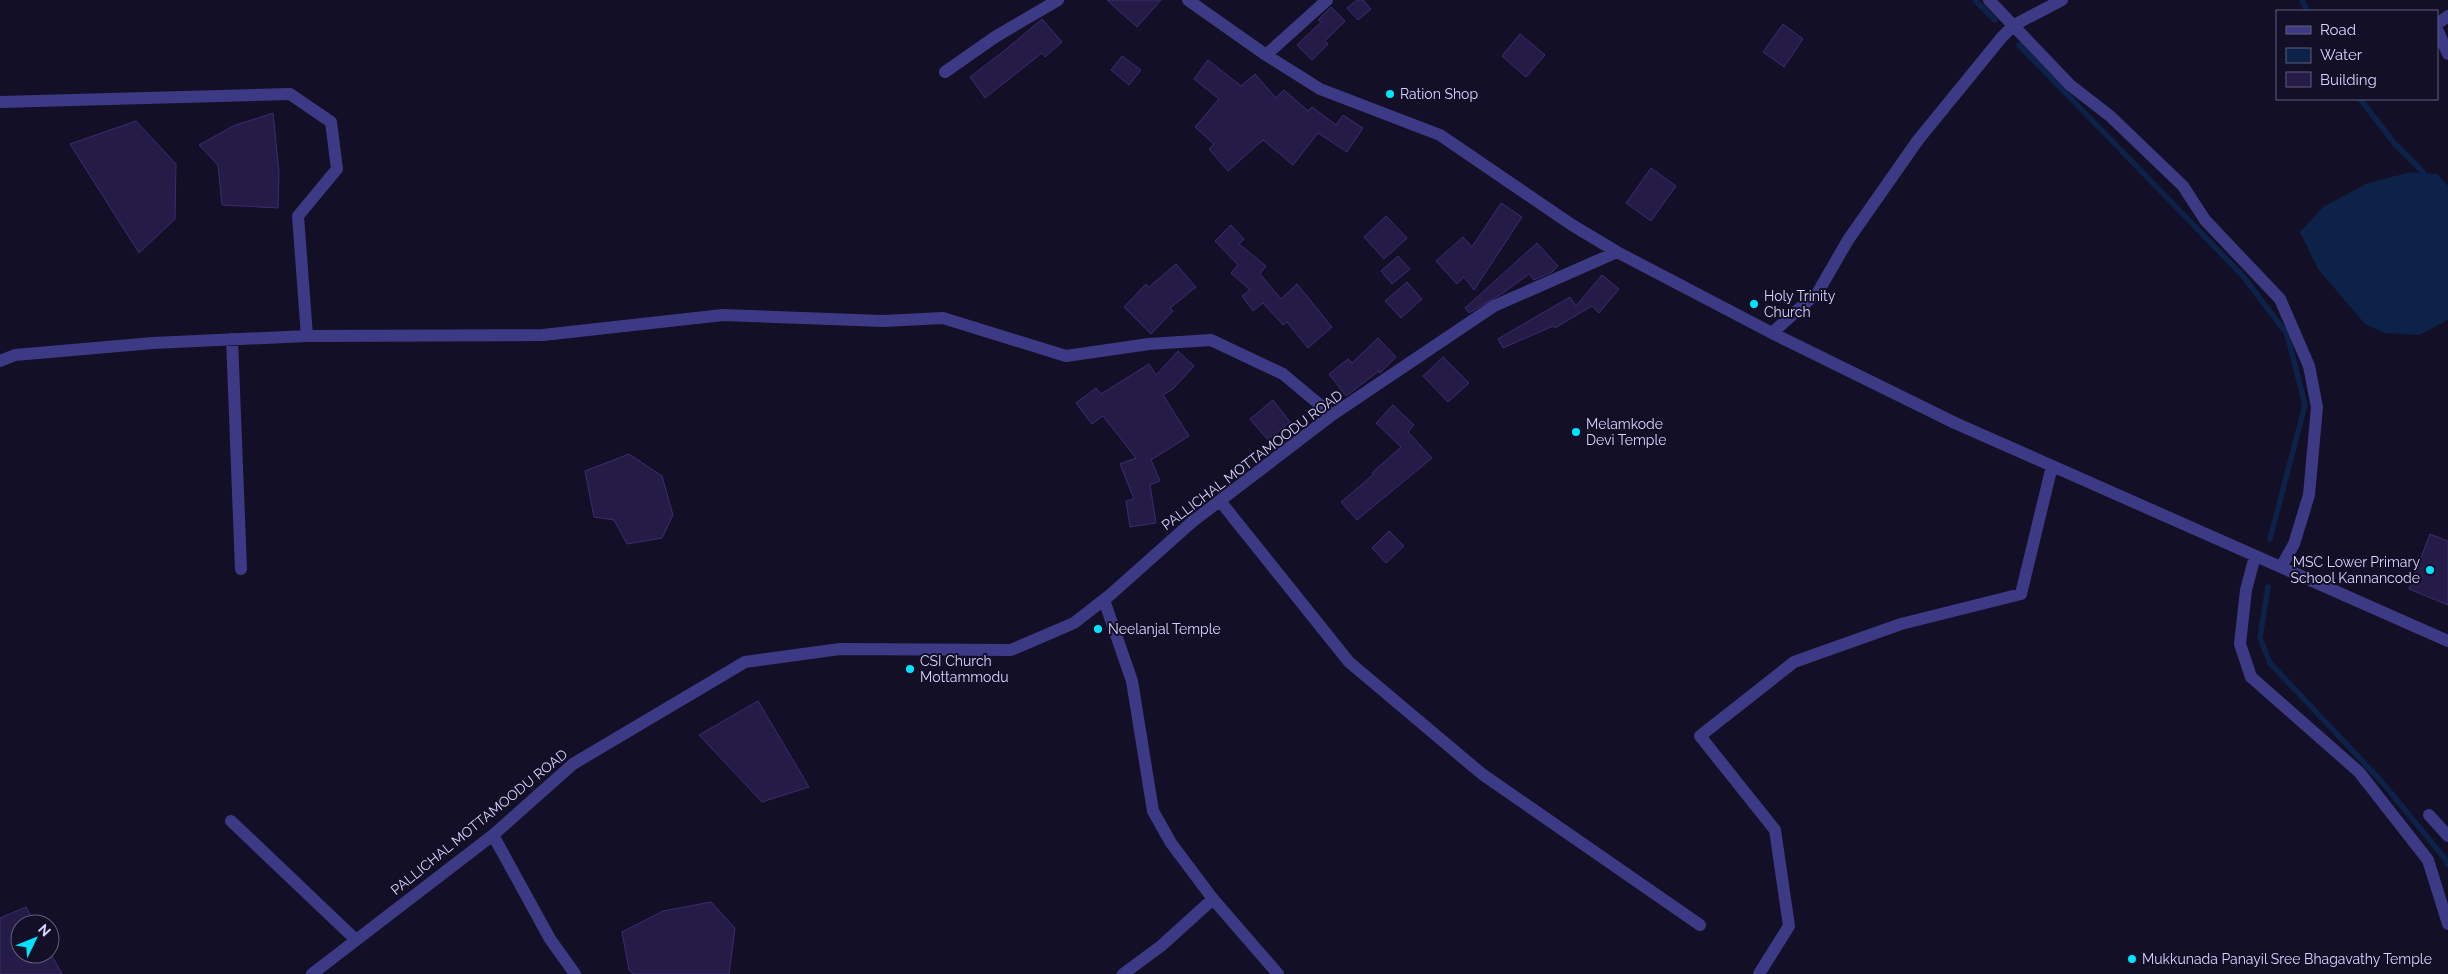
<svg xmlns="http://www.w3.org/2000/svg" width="2448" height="974" viewBox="0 0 2448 974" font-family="Raleway,sans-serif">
	<rect width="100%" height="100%" fill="#130f26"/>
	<path fill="#0c2248" d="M2411 172 2437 174 2448 186V320L2419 335 2385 333 2365 324 2318 269 2300 232 2323 207 2368 183Z"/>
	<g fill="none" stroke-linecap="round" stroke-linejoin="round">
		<path stroke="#0c2248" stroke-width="5.5" d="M1975 0 1995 20
			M2302 0 2307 11
			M2019 45 2243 276 2287 334 2305 405 2270 539
			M2360 99 2395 144 2423 172 2422 179
			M2268 587 2260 638 2270 663 2382 782 2446 860 2448 865"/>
	</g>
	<path fill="#241b47" stroke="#3b2d73" d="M1107 0H1161L1137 27Z
		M1357 0H1363L1371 9 1358 20 1347 8Z
		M1331 7 1345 21 1325 41 1328 44 1312 60 1297 45 1321 22 1318 20Z
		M1042 19 1062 42 1045 57 1042 53 985 98 970 77 1004 51Z
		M1783 24 1803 39 1784 67 1763 52Z
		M1520 34 1545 55 1526 77 1502 56Z
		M1122 56 1141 70 1129 85 1111 70Z
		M1208 60 1241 86 1255 74 1276 98 1284 90 1308 111 1312 107 1336 125 1343 115 1363 128 1347 152 1318 133 1293 165 1263 140 1228 171 1209 149 1214 144 1195 127 1219 99 1194 79Z
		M273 113 279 172 278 208 222 205 218 165 199 145 233 126Z
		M136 121 176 164 175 219 139 253 70 144Z
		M1651 168 1676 186 1651 221 1626 203Z
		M1501 203 1522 217 1474 290 1464 277 1457 284 1436 261 1463 237 1472 247Z
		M1386 216 1407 238 1384 259 1364 237Z
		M1231 225 1244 239 1239 244 1266 266 1260 274 1281 299 1297 284 1332 327 1308 348 1287 322 1283 325 1263 303 1253 311 1242 296 1250 290 1231 273 1238 265 1215 241Z
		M1537 243 1558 266 1552 272 1534 280 1529 274 1503 293 1469 313 1465 308Z
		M1398 256 1410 269 1392 284 1381 271Z
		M1176 264 1196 287 1170 308 1173 311 1151 334 1124 307 1146 284 1149 287Z
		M1602 275 1619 289 1599 313 1592 306 1555 328 1553 326 1503 348 1498 339 1570 297 1576 306Z
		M1407 282 1422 299 1401 318 1385 301Z
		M1378 338 1396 357 1380 373 1379 371 1346 396 1329 374 1348 359 1352 363Z
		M1178 351 1194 366 1173 389 1163 395 1189 436 1151 460 1160 481 1150 485 1156 523 1130 527 1126 501 1134 499 1120 464 1136 458 1103 416 1092 424 1076 403 1096 388 1101 394 1149 364 1156 375Z
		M1443 357 1469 383 1448 402 1423 376Z
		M1273 400 1290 422 1268 440 1250 419Z
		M1393 405 1414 425 1408 432 1432 458 1357 520 1341 502 1374 474 1372 473 1401 447 1376 423Z
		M629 454 662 476 673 515 662 538 627 544 614 520 594 517 585 471Z
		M1389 531 1404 546 1386 563 1372 548Z
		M2430 534 2448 541V605L2409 589Z
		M758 701 809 787 762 802 699 735Z
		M711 902 735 928 729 974H633L629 970 622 932 663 911Z
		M26 907 35 924H20V954H51L62 974H0V918Z"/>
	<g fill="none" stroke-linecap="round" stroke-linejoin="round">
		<path stroke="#3d3a85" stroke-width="12" d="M1188 0 1266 55 1320 89 1440 135 1572 225 1617 252 1772 333 1955 423 2448 641
			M1989 0 2070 85 2110 116 2183 186 2205 220 2280 299 2309 366 2317 407 2309 495 2294 544 2281 567
			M2437 24 2448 16
			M2437 29 2448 54
			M1266 55 1327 0
			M945 72 995 37 1058 0
			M0 102 290 94 331 122 337 169 298 216 307 336 543 335 723 315 883 321 943 318 1066 356 1149 344 1211 340 1283 374 1332 415
			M1772 333 1818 292 1848 240 1918 140 2002 37 2014 25 2062 0
			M232 339 241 569
			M0 361 15 355 153 343 307 336
			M1220 501 1349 662 1482 774 1700 925
			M2255 556 2246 590 2240 644 2251 677 2359 772 2428 860 2448 924
			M1104 600 1132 681 1153 811 1171 843 1213 899 1278 974
			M2429 815 2448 836
			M231 821 355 939
			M493 835 550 939 575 974
			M312 974 493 835 573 764 745 662 840 649 1011 650 1074 623 1110 595 1192 522 1332 415 1494 306 1617 252
			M1123 974 1161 946 1213 899
			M1759 974 1789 926 1775 830 1700 736 1794 662 1901 624 2021 594 2052 466"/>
	</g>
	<g fill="#00e5ff" stroke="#130f26" stroke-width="2">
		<circle cx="1390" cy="94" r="5"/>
		<circle cx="1754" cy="304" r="5"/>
		<circle cx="1576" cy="432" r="5"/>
		<circle cx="2430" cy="570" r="5"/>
		<circle cx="1098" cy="629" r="5"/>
		<circle cx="910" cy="669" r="5"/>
		<circle cx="2132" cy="959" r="5"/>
	</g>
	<g text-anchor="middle" stroke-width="4" stroke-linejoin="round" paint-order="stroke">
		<g font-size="14" fill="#d9d4ff" stroke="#130f26" text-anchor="start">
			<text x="1400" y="99">Ration Shop</text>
			<text x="1764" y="301">Holy Trinity<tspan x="1764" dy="16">Church</tspan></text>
			<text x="1586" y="429">Melamkode<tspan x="1586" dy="16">Devi Temple</tspan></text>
			<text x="2420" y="567" text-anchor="end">MSC Lower Primary<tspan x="2420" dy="16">School Kannancode</tspan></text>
			<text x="1108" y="634">Neelanjal Temple</text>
			<text x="920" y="666">CSI Church<tspan x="920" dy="16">Mottammodu</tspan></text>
			<text x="2142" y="964">Mukkunada Panayil Sree Bhagavathy Temple</text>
		</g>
		<g font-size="14" fill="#d9d4ff" stroke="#130f26">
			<text transform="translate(1252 460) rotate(-37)" y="5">PALLICHAL MOTTAMOODU ROAD</text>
			<text transform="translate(479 822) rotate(-39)" y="5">PALLICHAL MOTTAMOODU ROAD</text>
		</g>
	</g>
	<rect x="2276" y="10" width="162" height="90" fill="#130f26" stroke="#625e7d"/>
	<rect x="2286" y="26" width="25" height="8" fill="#3d3a85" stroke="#625e7d"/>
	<text x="2320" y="35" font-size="15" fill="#d9d4ff">Road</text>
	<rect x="2286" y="48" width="25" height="15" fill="#0c2248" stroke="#625e7d"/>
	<text x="2320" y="60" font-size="15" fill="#d9d4ff">Water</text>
	<rect x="2286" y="72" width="25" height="15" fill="#241b47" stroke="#625e7d"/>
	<text x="2320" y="85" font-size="15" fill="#d9d4ff">Building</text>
	<g transform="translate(35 939) rotate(47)"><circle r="24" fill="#130f26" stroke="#625e7d"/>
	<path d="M0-4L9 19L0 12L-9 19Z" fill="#00e5ff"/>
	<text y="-8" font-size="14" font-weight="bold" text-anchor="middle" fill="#d9d4ff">N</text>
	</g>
</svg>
